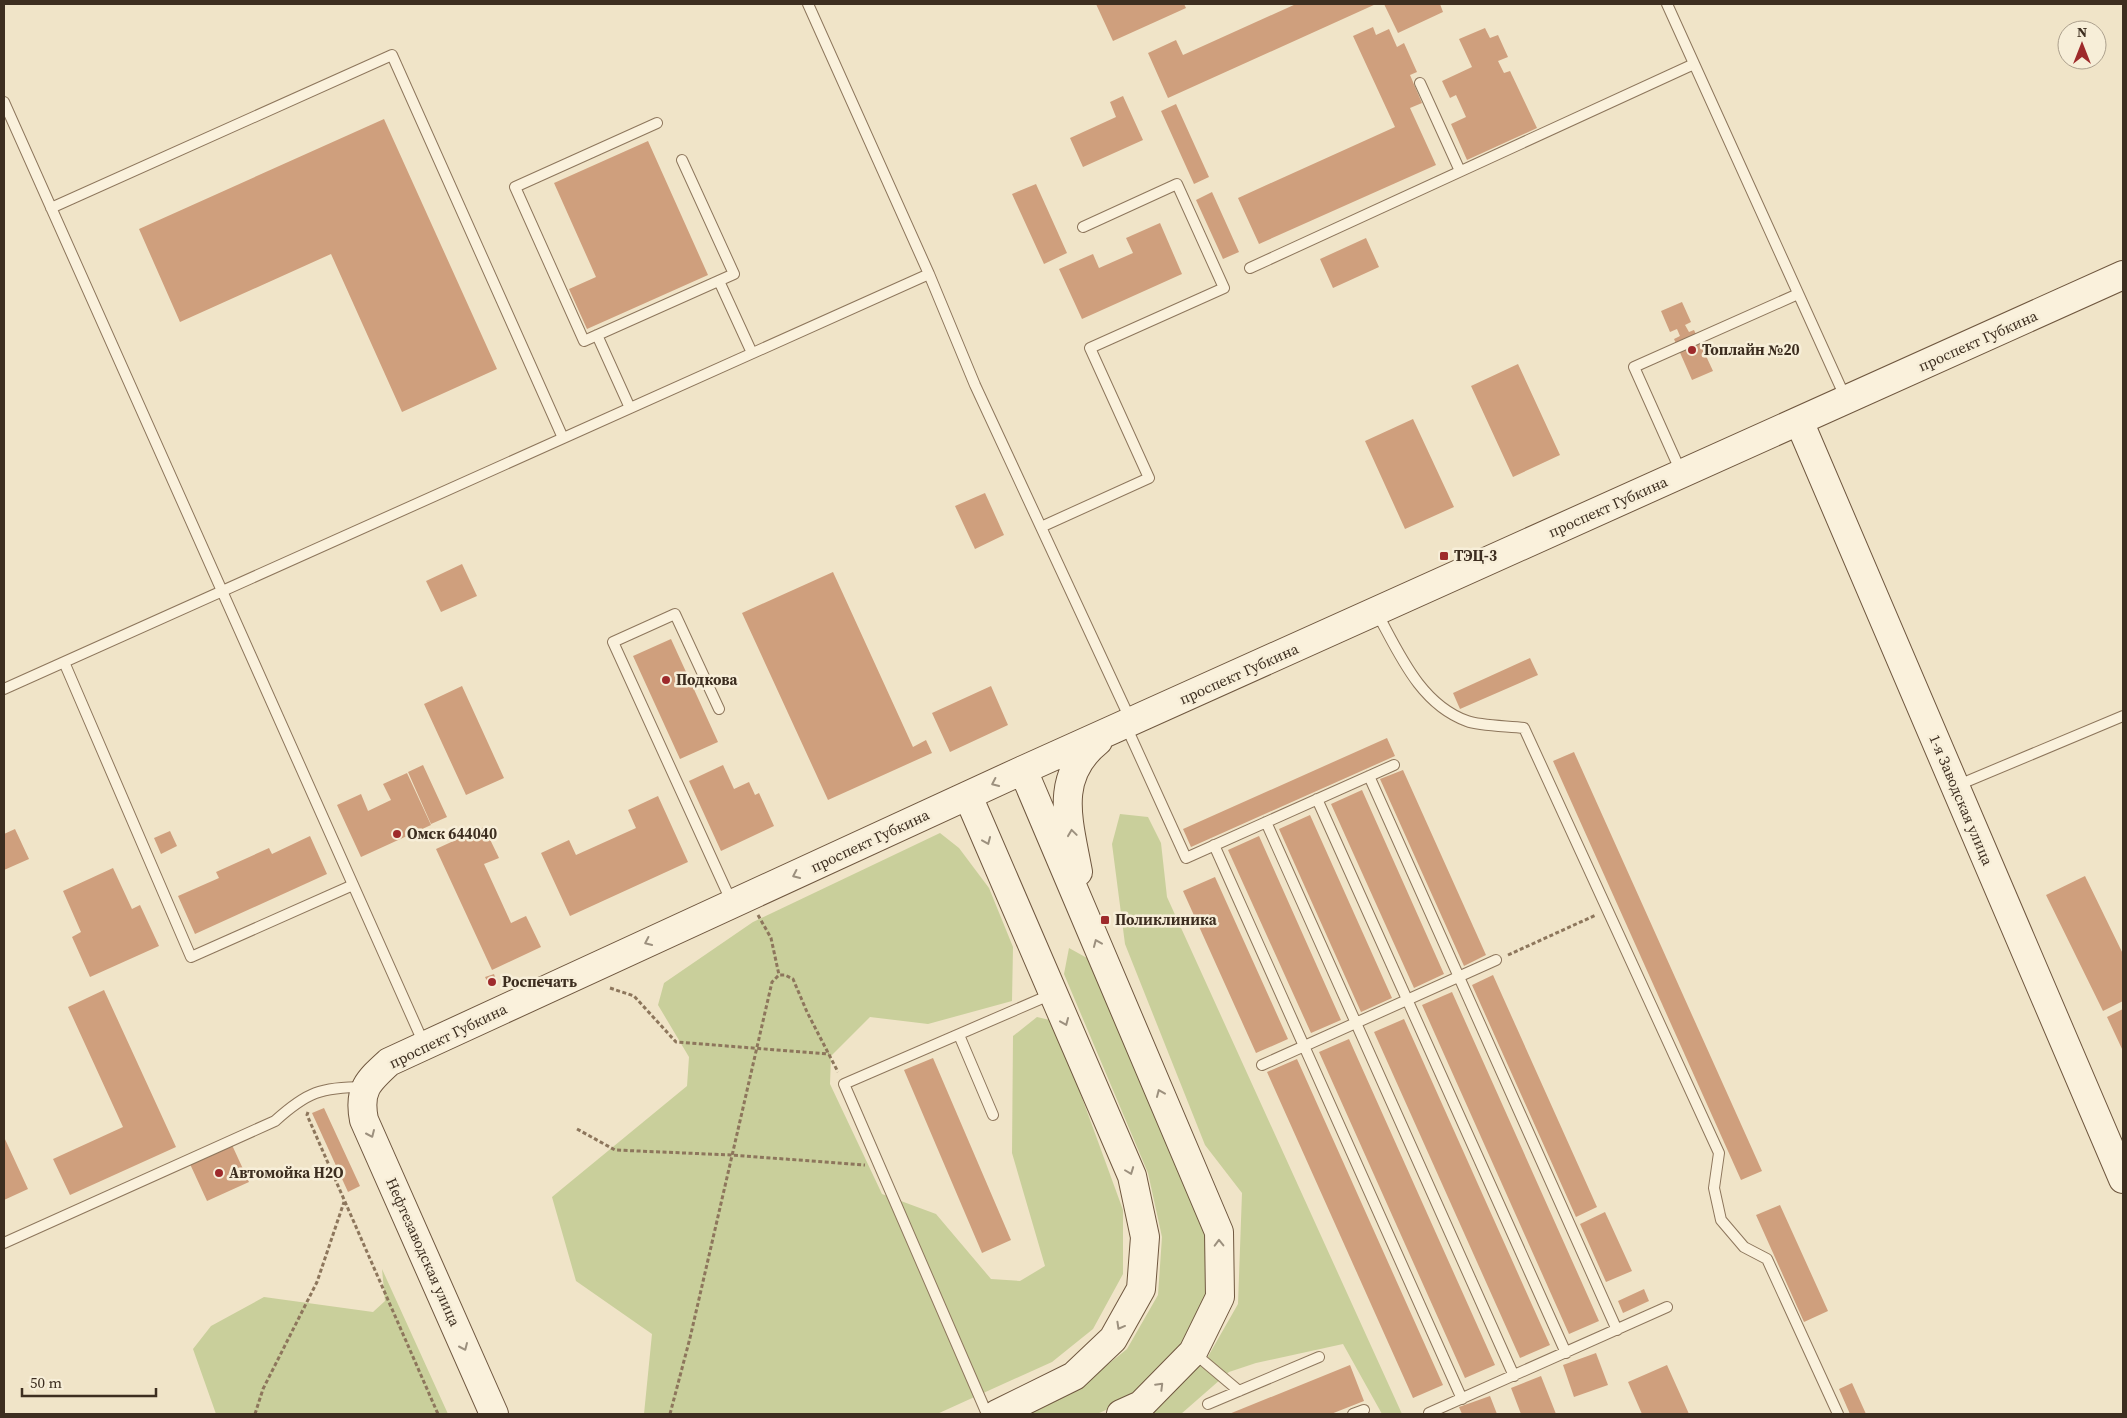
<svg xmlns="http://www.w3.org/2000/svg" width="2127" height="1418" viewBox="0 0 2127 1418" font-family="'Source Serif 4',serif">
	<rect width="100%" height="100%" fill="#f0e4c8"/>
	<path fill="#c9cf9b" d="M1120 814 1148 817 1161 843 1167 897 1402 1414H1382L1343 1344 1256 1363 1229 1372 1181 1414H1149L1206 1360 1238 1304 1242 1193 1205 1145 1125 944 1112 844Z
		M940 833 959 848 989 888 1013 947 1012 1001 928 1024 870 1017 831 1056 830 1084 882 1194 936 1214 991 1279 1020 1281 1045 1266 1012 1153 1013 1036 1037 1017 1054 1021 1123 1210V1274L1093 1329 1052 1362 937 1414H644L652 1334 576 1281 552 1197 687 1086 689 1057 658 1005 664 983 753 922Z
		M1069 948 1096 963 1209 1234 1211 1298 1185 1348 1137 1396 1097 1414H1022L1081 1386 1127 1349 1158 1295 1162 1237 1148 1173 1064 974Z
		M382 1269 448 1414H216L193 1349 211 1326 264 1297 373 1312 385 1301Z"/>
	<path fill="#cf9f7d" d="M1096 4H1184L1186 8 1113 41Z
		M1296 4H1376L1168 98 1148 53 1176 40 1183 55Z
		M1384 4H1440L1443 12 1398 33Z
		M1373 27 1376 35 1389 29 1397 47 1404 43 1417 72 1410 75 1422 103 1410 108 1436 165 1259 244 1238 198 1395 127 1353 36Z
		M1485 28 1490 38 1498 35 1508 57 1498 61 1504 73 1510 71 1537 128 1467 160 1451 124 1466 117 1456 95 1450 98 1442 81 1472 67 1459 39Z
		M1123 96 1143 140 1083 167 1070 138 1116 117 1110 102Z
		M1176 104 1209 177 1194 184 1161 111Z
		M384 119 497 369 402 412 331 254 180 322 139 229Z
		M648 141 708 275 587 329 569 289 596 277 554 183Z
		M1036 184 1067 253 1044 264 1012 194Z
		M1212 192 1239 252 1223 259 1196 200Z
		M1160 223 1182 274 1082 319 1059 269 1093 254 1099 268 1133 253 1126 238Z
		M1366 238 1379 267 1333 288 1320 259Z
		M1682 302 1691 322 1685 325 1689 332 1694 330 1713 371 1692 380 1674 339 1680 336 1677 329 1670 332 1661 311Z
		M1518 364 1560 455 1513 477 1471 386Z
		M1413 419 1454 507 1405 529 1365 441Z
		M985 493 1004 535 975 549 955 506Z
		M462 564 477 596 441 612 426 581Z
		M833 572 913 747 926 740 932 753 828 800 742 613Z
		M671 639 718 742 680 759 633 656Z
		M1530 658 1538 675 1460 709 1453 693Z
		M462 686 504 778 466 795 424 704Z
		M991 686 1008 725 950 752 932 713Z
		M1387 738 1395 756 1191 847 1183 829Z
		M1574 752 1762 1171 1741 1180 1553 761Z
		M423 765 447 817 431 824 408 772Z
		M723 765 734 789 749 782 755 795 759 793 774 826 721 851 689 781Z
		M1403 770 1486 955 1464 966 1380 779Z
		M407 773 431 825 361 857 337 805 361 794 368 811 391 800 383 784Z
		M1362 790 1444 974 1414 988 1331 804Z
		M658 796 688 862 570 916 541 853 569 840 576 855 636 828 628 810Z
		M1310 815 1392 998 1361 1012 1279 829Z
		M484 827 499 858 484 864 511 923 526 916 541 947 492 970 436 849Z
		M15 829 29 859 4 870V834Z
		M170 831 177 846 161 854 154 838Z
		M310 836 327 874 195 934 178 896 219 878 216 872 269 848 272 854Z
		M1259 836 1341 1020 1311 1033 1228 850Z
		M113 868 132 909 140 905 159 946 90 977 72 937 81 932 63 891Z
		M2085 876 2123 954V1001L2103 1011 2046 895Z
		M1215 877 1288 1039 1256 1053 1183 891Z
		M494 974 496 980 488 983 485 977Z
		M1493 975 1597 1207 1576 1217 1472 985Z
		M104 990 176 1147 70 1195 53 1159 123 1127 68 1007Z
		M1452 992 1599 1321 1569 1334 1422 1005Z
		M2123 1009V1051L2107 1017Z
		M1404 1019 1550 1345 1520 1358 1374 1032Z
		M1349 1039 1495 1365 1465 1378 1319 1052Z
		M933 1058 1011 1240 982 1253 904 1070Z
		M1297 1059 1443 1385 1413 1398 1267 1072Z
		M324 1108 360 1186 348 1192 312 1113Z
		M4 1137 28 1189 4 1200Z
		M232 1145 249 1182 207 1201 190 1164Z
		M1780 1205 1828 1311 1804 1322 1756 1215Z
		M1605 1212 1632 1271 1606 1282 1580 1224Z
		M1644 1289 1649 1301 1623 1313 1618 1301Z
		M1596 1353 1608 1385 1574 1397 1563 1365Z
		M1350 1365 1364 1401 1331 1414H1229Z
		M1667 1365 1689 1414H1642L1628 1382Z
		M1541 1376 1556 1414H1521L1511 1388Z
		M1852 1383 1866 1414H1850L1839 1389Z
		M1490 1396 1497 1414H1462L1459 1407Z"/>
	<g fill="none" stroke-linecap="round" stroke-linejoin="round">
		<defs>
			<path id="lane" d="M808 4 929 274 975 385 1131 721
				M1667 4 1846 399
				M1420 83 1460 171
				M4 102 424 1044
				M657 123 515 187 584 341 734 274 682 160
				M51 208 392 55 563 438
				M1250 268 1694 64
				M719 281 752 353
				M597 335 630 408
				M1681 472 1634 367 1798 294
				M1041 527 1149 478 1090 348 1224 288 1177 184 1083 227
				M1377 613C1399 653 1420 704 1467 721 1480 726 1509 726 1524 728L1719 1153 1714 1188 1721 1220 1744 1247 1767 1259 1838 1414
				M64 662 191 957 353 885
				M4 689 929 274
				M719 709 675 614 613 642 732 903
				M1126 726 1186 858 1394 765
				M1369 776 1617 1330
				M1956 786 2123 716
				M1317 799 1566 1353
				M1266 822 1514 1376
				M1214 845 1462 1399
				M959 1035 993 1115
				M1262 1065 1496 960
				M4 1243 275 1121C307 1092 321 1087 364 1087
				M1194 1353 1239 1391
				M1208 1404 1319 1357
				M1429 1413 1667 1307
				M987 1414 844 1084 1052 994
				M1353 1414 1364 1410"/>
			<path id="secondary" d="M1799 421 2123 1179
				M1023 770 1219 1232 1220 1297 1193 1352 1141 1405 1121 1414
				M968 796 1132 1176 1145 1237 1141 1289 1113 1339 1074 1376 997 1414
				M1078 872C1069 822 1053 777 1098 741
				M494 1414 364 1120C358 1090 368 1081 389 1062L1023 770 2123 275"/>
		</defs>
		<use href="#lane" stroke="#8d765c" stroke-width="12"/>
		<use href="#secondary" stroke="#6f573f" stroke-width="30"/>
		<path stroke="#8d765c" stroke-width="3" stroke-dasharray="4 2.5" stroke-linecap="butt" d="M758 915 771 938 779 975
			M1508 955 1596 915
			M610 988 634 996 676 1042 829 1054
			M308 1112 307 1115 438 1414
			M577 1129 615 1150 731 1155 865 1165
			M255 1414 263 1389 317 1282 344 1202
			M670 1414 690 1338 772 982 779 975H785L793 979 807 1012 838 1072"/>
		<use href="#lane" stroke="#faf1dc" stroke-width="10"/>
		<use href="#secondary" stroke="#faf1dc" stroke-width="28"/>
	</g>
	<defs><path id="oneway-chevron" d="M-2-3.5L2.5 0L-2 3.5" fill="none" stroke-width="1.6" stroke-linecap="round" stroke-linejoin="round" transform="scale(1.25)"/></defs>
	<g stroke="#9c907e">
		<use href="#oneway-chevron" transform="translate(995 783) rotate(155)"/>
		<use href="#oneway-chevron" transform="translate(1072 833) rotate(-98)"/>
		<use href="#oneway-chevron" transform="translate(987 841) rotate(67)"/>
		<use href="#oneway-chevron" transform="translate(796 875) rotate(155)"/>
		<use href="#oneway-chevron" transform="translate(648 942) rotate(155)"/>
		<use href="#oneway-chevron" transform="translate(1097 943) rotate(-113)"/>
		<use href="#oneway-chevron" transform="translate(1065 1022) rotate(67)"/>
		<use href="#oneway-chevron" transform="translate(1160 1093) rotate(-113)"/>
		<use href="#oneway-chevron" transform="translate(371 1134) rotate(66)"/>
		<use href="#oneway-chevron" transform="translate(1130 1171) rotate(69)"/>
		<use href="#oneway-chevron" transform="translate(1219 1243) rotate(-91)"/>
		<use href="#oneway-chevron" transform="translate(1120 1326) rotate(119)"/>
		<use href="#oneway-chevron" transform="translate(464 1347) rotate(66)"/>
		<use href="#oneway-chevron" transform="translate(1160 1386) rotate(-45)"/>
	</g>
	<g fill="#9e2a2b" stroke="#f7eed8" stroke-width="2">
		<circle cx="1692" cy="350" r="5"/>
		<rect x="1439" y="551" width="10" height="10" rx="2.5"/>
		<circle cx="666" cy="680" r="5"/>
		<circle cx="397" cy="834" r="5"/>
		<rect x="1100" y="915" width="10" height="10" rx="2.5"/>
		<circle cx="492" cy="982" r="5"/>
		<circle cx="219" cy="1173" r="5"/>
	</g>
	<g text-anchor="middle" stroke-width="5" stroke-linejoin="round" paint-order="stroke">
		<g font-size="15" fill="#3d2e20" stroke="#f7eed8">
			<text transform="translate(1978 341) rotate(-24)" y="5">проспект Губкина</text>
			<text transform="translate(1608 507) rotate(-24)" y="5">проспект Губкина</text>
			<text transform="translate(1239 674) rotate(-24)" y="5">проспект Губкина</text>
			<text transform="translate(1961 800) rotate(67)" y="5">1-я Заводская улица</text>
			<text transform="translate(870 841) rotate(-25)" y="5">проспект Губкина</text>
			<text transform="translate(448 1036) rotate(-26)" y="5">проспект Губкина</text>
			<text transform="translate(423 1252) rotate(66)" y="5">Нефтезаводская улица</text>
		</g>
		<g font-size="15" font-weight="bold" fill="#3d2e20" stroke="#f7eed8" text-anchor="start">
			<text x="1702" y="355">Топлайн №20</text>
			<text x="1454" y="561">ТЭЦ-3</text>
			<text x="676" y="685">Подкова</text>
			<text x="407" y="839">Омск 644040</text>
			<text x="1115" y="925">Поликлиника</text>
			<text x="502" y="987">Роспечать</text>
			<text x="229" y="1178">Автомойка H2O</text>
		</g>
	</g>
	<rect width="2127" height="1418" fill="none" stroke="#3d2e20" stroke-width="10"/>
	<g transform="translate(2082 45)"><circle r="24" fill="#f7eed8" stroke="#ada18e"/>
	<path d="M0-4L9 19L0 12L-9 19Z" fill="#9e2a2b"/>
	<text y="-8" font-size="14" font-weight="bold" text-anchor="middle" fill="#3d2e20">N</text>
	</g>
	<path d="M22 1388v8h134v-8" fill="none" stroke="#3d2e20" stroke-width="2.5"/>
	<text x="30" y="1388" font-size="15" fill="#3d2e20" stroke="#f7eed8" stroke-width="4" paint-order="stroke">50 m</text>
</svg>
